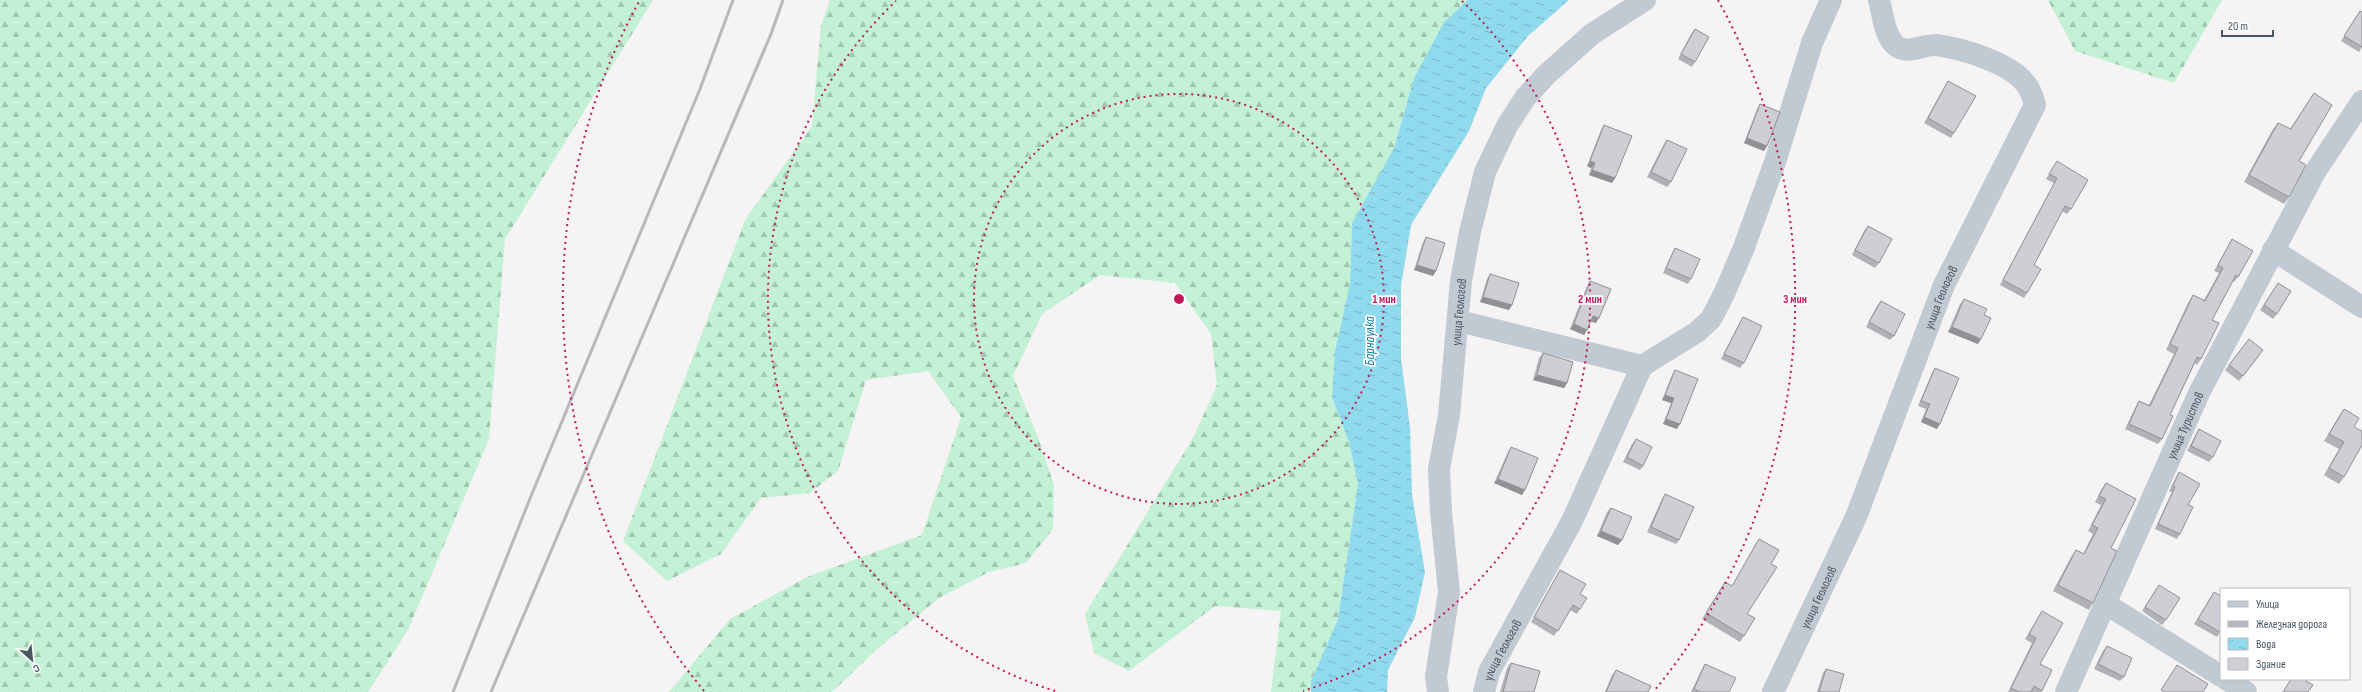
<svg xmlns="http://www.w3.org/2000/svg" width="2362" height="692" viewBox="0 0 2362 692" font-family="'Sofia Sans Condensed',sans-serif">
	<defs>
		<pattern id="forest-firs" width="22" height="20" patternUnits="userSpaceOnUse"><rect width="22" height="20" fill="#c3f1d5"/><path d="M5 1l3.5 6h-7zM16 11l3.5 6h-7z" fill="#a0c6b0"/></pattern>
		<pattern id="water-ripples" width="26" height="14" patternUnits="userSpaceOnUse"><rect width="26" height="14" fill="#90daee"/><path d="M2 4q2-2 4 0t4 0M15 11q2-2 4 0t4 0" fill="none" stroke="#78b4c4"/></pattern>
	</defs>
	<rect width="100%" height="100%" fill="#f5f3f3"/>
	<path fill="url(#forest-firs)" d="M0 0H653L505 239 489 439 408 630 368 692H0Z
		M830 0H1468L1444 22 1414 78 1394 148 1352 223 1350 283 1335 351 1332 397 1349 442 1358 484 1338 619 1311 681V692H1271L1281 611 1215 606 1129 671 1094 653 1085 614 1193 438 1217 385 1211 334 1175 283 1100 275 1042 314 1013 376 1039 440 1054 485 1053 529 1026 563 989 572 939 598 877 649 832 692H669L730 619 807 577 922 535 961 417 928 371 866 380 838 471 810 493 761 498 721 554 667 581 623 541 745 220 812 126 821 26Z
		M2048 0H2222L2174 83 2075 51Z"/>
	<path fill="url(#water-ripples)" d="M1468 0H1569L1528 36 1486 88 1469 131 1411 225 1401 286V358L1410 428 1412 495 1425 572 1415 617 1388 670 1387 692H1311V681L1338 619 1358 484 1349 442 1332 397 1335 351 1350 283 1352 223 1394 148 1414 78 1444 22Z"/>
	<g fill="none" stroke-linecap="round" stroke-linejoin="round">
		<g stroke="#c1cad2" stroke-width="22">
			<path d="M2273 250 2362 307"/>
			<path d="M1459 321 1642 366"/>
			<path d="M2106 604 2221 676"/>
			<path d="M2226 679 2246 692"/>
			<path id="s1" d="M1438 692 1436 677 1449 592 1441 512 1439 469 1449 415 1461 281 1470 232 1485 172 1507 126 1525 98 1546 75 1592 34 1645 0"/>
			<path id="s2" d="M1484 692 1489 672 1572 521 1642 366 1697 332 1711 319 1724 294 1743 250 1775 162 1812 43 1831 0"/>
			<path id="s3" d="M1773 692 1856 517 1944 285 2035 105C2033 97 2031 90 2025 83 2010 63 1961 48 1936 45 1923 44 1907 56 1895 45 1884 35 1883 14 1879 0"/>
			<path id="s4" d="M2066 692 2199 393 2315 172 2362 101"/>
		</g>
		<path stroke="#b5b8bd" stroke-width="3" d="M453 692 531 496 700 89 733 0
			M491 692 771 34 783 0"/>
	</g>
	<path fill="#b0b2b7" d="M2360 11 2362 47 2359 52 2341 41Z
		M1695 29V62L1692 67 1678 59 1691 34Z
		M1948 81 1954 133 1951 138 1924 123 1945 86Z
		M2314 93 2299 161 2289 197 2284 204 2244 182 2273 129 2278 123 2290 129Z
		M1760 104 1767 146 1764 151 1744 143 1757 109Z
		M1604 125 1615 178 1612 183 1589 175 1591 168 1587 166 1601 130Z
		M1667 140 1671 182 1667 187 1647 177 1664 144Z
		M2057 161 2071 209 2067 214 2062 211 2034 265 2027 293 2024 298 2000 285 2054 183 2046 179Z
		M1868 226 1879 263 1875 268 1852 255 1864 231Z
		M1426 237 1436 271 1433 276 1414 270 1423 242Z
		M2232 239 2238 277 2234 282 2233 281 2212 320 2201 359 2197 365 2195 363 2170 415 2162 439 2158 444 2125 429 2136 406 2139 401 2149 405 2174 354 2166 350 2189 301 2193 295 2204 300 2219 273 2214 271Z
		M1675 248 1691 279 1688 284 1663 273 1672 253Z
		M1490 274 1512 305 1509 310 1480 302 1487 279Z
		M1590 281 1596 323 1591 321 1584 335 1570 329 1587 286Z
		M2278 283 2277 314 2273 319 2260 310Z
		M1964 299 1981 339 1978 344 1948 332 1960 304Z
		M1881 301 1894 336 1890 340 1866 327 1877 306Z
		M1743 317 1744 363 1740 368 1721 359 1740 322Z
		M2249 339 2260 355 2239 381 2225 370Z
		M1543 353 1567 383 1564 388 1533 380 1539 358Z
		M1935 368 1937 429 1921 422 1926 409 1918 406 1932 373Z
		M1675 370 1677 429 1663 424 1671 403 1662 400 1672 375Z
		M2344 409 2354 427 2344 477 2339 484 2324 475 2339 449 2324 441 2339 416Z
		M2199 429 2213 457 2209 462 2187 451 2196 434Z
		M1636 439 1643 466 1640 470 1623 462 1632 444Z
		M1511 447 1525 490 1522 495 1494 483 1508 452Z
		M2179 472 2188 505 2180 534 2177 539 2155 529 2172 492 2169 491 2176 477Z
		M2106 483 2111 548 2093 603 2089 610 2053 591 2071 557 2076 550 2083 554 2093 534 2088 531 2101 505 2095 502 2101 490Z
		M1665 494 1679 540 1676 544 1647 532 1662 499Z
		M1611 508 1622 540 1618 545 1597 536 1607 512Z
		M1759 539 1744 636 1740 642 1702 619 1725 582 1732 586 1755 545Z
		M1560 570 1580 594V609L1577 614 1570 610 1554 636 1531 622 1557 575Z
		M2159 585 2166 620 2162 625 2142 611Z
		M2214 592 2221 631 2217 637 2194 624Z
		M2042 611 2040 664 2042 691 2041 692H2008L2032 643 2025 639Z
		M2107 646 2124 677 2120 681 2094 669 2103 651Z
		M1511 663 1534 692H1500L1507 668Z
		M1705 664 1729 692H1691L1702 669Z
		M1826 669 1839 692H1817L1823 673Z
		M1616 670 1648 692H1605L1612 675Z"/>
	<path fill="#909195" d="M1747 138 1767 146 1764 151 1744 143Z
		M1590 161 1595 163 1591 168 1587 166Z
		M1592 170 1615 178 1612 183 1589 175Z
		M1417 265 1436 271 1433 276 1414 270Z
		M1483 297 1512 305 1509 310 1480 302Z
		M1593 316 1599 318 1596 323 1589 321Z
		M1574 324 1587 330 1584 335 1570 329Z
		M1952 327 1981 339 1978 344 1948 332Z
		M1537 375 1567 383 1564 388 1533 380Z
		M1665 395 1674 398 1671 403 1662 400Z
		M1924 417 1940 424 1937 429 1921 422Z
		M1666 419 1680 424 1677 429 1663 424Z
		M1498 479 1525 490 1522 495 1494 483Z
		M1601 531 1622 540 1618 545 1597 536Z"/>
	<path fill="#cdcfd5" stroke="#909195" d="M2360 11 2362 12V47L2344 36Z
		M1695 29 1709 37 1695 62 1681 54Z
		M1948 81 1976 96 1954 133 1928 118Z
		M2314 93 2332 105 2299 161 2306 165 2289 197 2249 175 2278 123 2291 129Z
		M1760 104 1780 112 1767 146 1747 138Z
		M1604 125 1632 136 1615 178 1592 170 1595 163 1590 161Z
		M1667 140 1687 149 1671 182 1651 172Z
		M2057 161 2088 180 2071 209 2065 206 2034 265 2041 269 2027 293 2003 280 2057 178 2049 174Z
		M1868 226 1892 239 1879 263 1855 250Z
		M1426 237 1445 243 1436 271 1417 265Z
		M2232 239 2253 251 2238 277 2236 275 2212 320 2219 323 2201 359 2197 357 2170 415 2173 416 2162 439 2129 424 2139 401 2150 406 2178 348 2170 344 2193 295 2205 301 2223 268 2218 265Z
		M1675 248 1700 259 1691 279 1666 268Z
		M1490 274 1519 283 1512 305 1483 297Z
		M1590 281 1611 289 1599 318 1593 316 1587 330 1574 324Z
		M2278 283 2291 291 2277 314 2264 305Z
		M1964 299 1987 309 1984 315 1991 318 1981 339 1952 327Z
		M1881 301 1905 314 1894 336 1869 322Z
		M1743 317 1762 326 1744 363 1724 354Z
		M2249 339 2263 350 2243 376 2229 365Z
		M1543 353 1573 362 1567 383 1537 375Z
		M1935 368 1959 378 1940 424 1924 417 1930 404 1921 401Z
		M1675 370 1698 379 1680 424 1666 419 1674 398 1665 395Z
		M2344 409 2359 418 2354 427 2362 431V445L2344 477 2329 468 2344 442 2329 434Z
		M2199 429 2221 441 2213 457 2191 446Z
		M1636 439 1652 447 1643 466 1627 457Z
		M1511 447 1538 458 1525 490 1498 479Z
		M2179 472 2200 484 2188 505 2193 507 2180 534 2158 524 2175 487 2173 486Z
		M2106 483 2136 499 2111 548 2117 551 2093 603 2058 585 2076 550 2084 554 2098 528 2092 525 2106 499 2099 496Z
		M1665 494 1694 507 1679 540 1651 527Z
		M1611 508 1632 517 1622 540 1601 531Z
		M1759 539 1779 550 1771 564 1777 567 1747 614 1755 618 1744 636 1706 613 1725 582 1732 586Z
		M1560 570 1586 584 1580 594 1587 598 1580 609 1573 605 1558 631 1534 617Z
		M2159 585 2180 598 2166 620 2145 607Z
		M2214 592 2221 596V631L2220 632 2198 619Z
		M2042 611 2063 623 2040 664 2052 670 2042 691 2034 686 2031 692H2019L2011 688 2036 638 2029 634Z
		M2107 646 2132 658 2124 677 2098 664Z
		M1511 663 1540 671 1534 692H1503Z
		M1705 664 1736 678 1729 692H1701L1694 689Z
		M2177 665 2208 684 2203 692H2164L2161 690Z
		M1826 669 1844 674 1839 692H1819Z
		M1616 670 1651 686 1648 692H1606Z
		M2291 679H2308L2306 681 2313 685 2308 692H2283Z"/>
	<g fill="none" stroke="#c2185b" stroke-width="2" stroke-dasharray="2 4">
		<circle cx="1179" cy="299" r="205"/>
		<path d="M1055 691A411 411 0 0 1 896 1M1462 1A411 411 0 0 1 1303 691"/>
		<path d="M704 691A616 616 0 0 1 640 0M1718 0A616 616 0 0 1 1654 691"/>
	</g>
	<g text-anchor="middle" stroke-width="3.5" stroke-linejoin="round" paint-order="stroke">
		<g font-size="13" fill="#4a5661" stroke="#fff">
			<text dy="5" stroke="none"><textPath href="#s3" startOffset="429">улица Геологов</textPath></text>
			<text dy="5" stroke="none"><textPath href="#s1" startOffset="383">улица Геологов</textPath></text>
			<text dy="5" stroke="none"><textPath href="#s4" startOffset="292">улица Туристов</textPath></text>
			<text dy="5" stroke="none"><textPath href="#s3" startOffset="105">улица Геологов</textPath></text>
			<text dy="5" stroke="none"><textPath href="#s2" startOffset="46">улица Геологов</textPath></text>
		</g>
		<g font-size="14" font-style="italic" fill="#0c7c9b" stroke="#fff">
			<text transform="translate(1369 341) rotate(-90)" y="5">Барнаулка</text>
		</g>
	</g>
	<circle cx="1179" cy="299" r="6" fill="#c2185b" stroke="#fff" stroke-width="2"/>
	<g font-size="12" text-anchor="middle" font-weight="bold" fill="#c2185b" stroke="#fff" stroke-width="3.5" stroke-linejoin="round" paint-order="stroke">
		<text x="1384" y="303">1 мин</text>
		<text x="1590" y="303">2 мин</text>
		<text x="1795" y="303">3 мин</text>
	</g>
	<rect x="2220" y="588" width="130" height="92" fill="#ffffff" stroke="#b7bbc0"/>
	<rect x="2228" y="601" width="20" height="6" fill="#c1cad2" stroke="#b7bbc0"/>
	<text x="2256" y="608" font-size="12" fill="#4a5661">Улица</text>
	<rect x="2228" y="621" width="20" height="6" fill="#b5b8bd" stroke="#b7bbc0"/>
	<text x="2256" y="628" font-size="12" fill="#4a5661">Железная дорога</text>
	<rect x="2228" y="638" width="20" height="12" fill="url(#water-ripples)" stroke="#b7bbc0"/>
	<text x="2256" y="648" font-size="12" fill="#4a5661">Вода</text>
	<rect x="2228" y="658" width="20" height="12" fill="#cdcfd5" stroke="#b7bbc0"/>
	<text x="2256" y="668" font-size="12" fill="#4a5661">Здание</text>
	<g transform="translate(32 660) rotate(153)" stroke="#ffffff" stroke-width="3" paint-order="stroke">
	<path d="M0-3L7 15L0 10L-7 15Z" fill="#4a5661"/>
	<text y="-6" font-size="11" font-weight="bold" text-anchor="middle" fill="#4a5661">С</text>
	</g>
	<path d="M2222 30v6h51v-6" fill="none" stroke="#4a5661" stroke-width="2"/>
	<text x="2228" y="30" font-size="12" fill="#4a5661" stroke="#ffffff" stroke-width="3" paint-order="stroke">20 m</text>
</svg>
